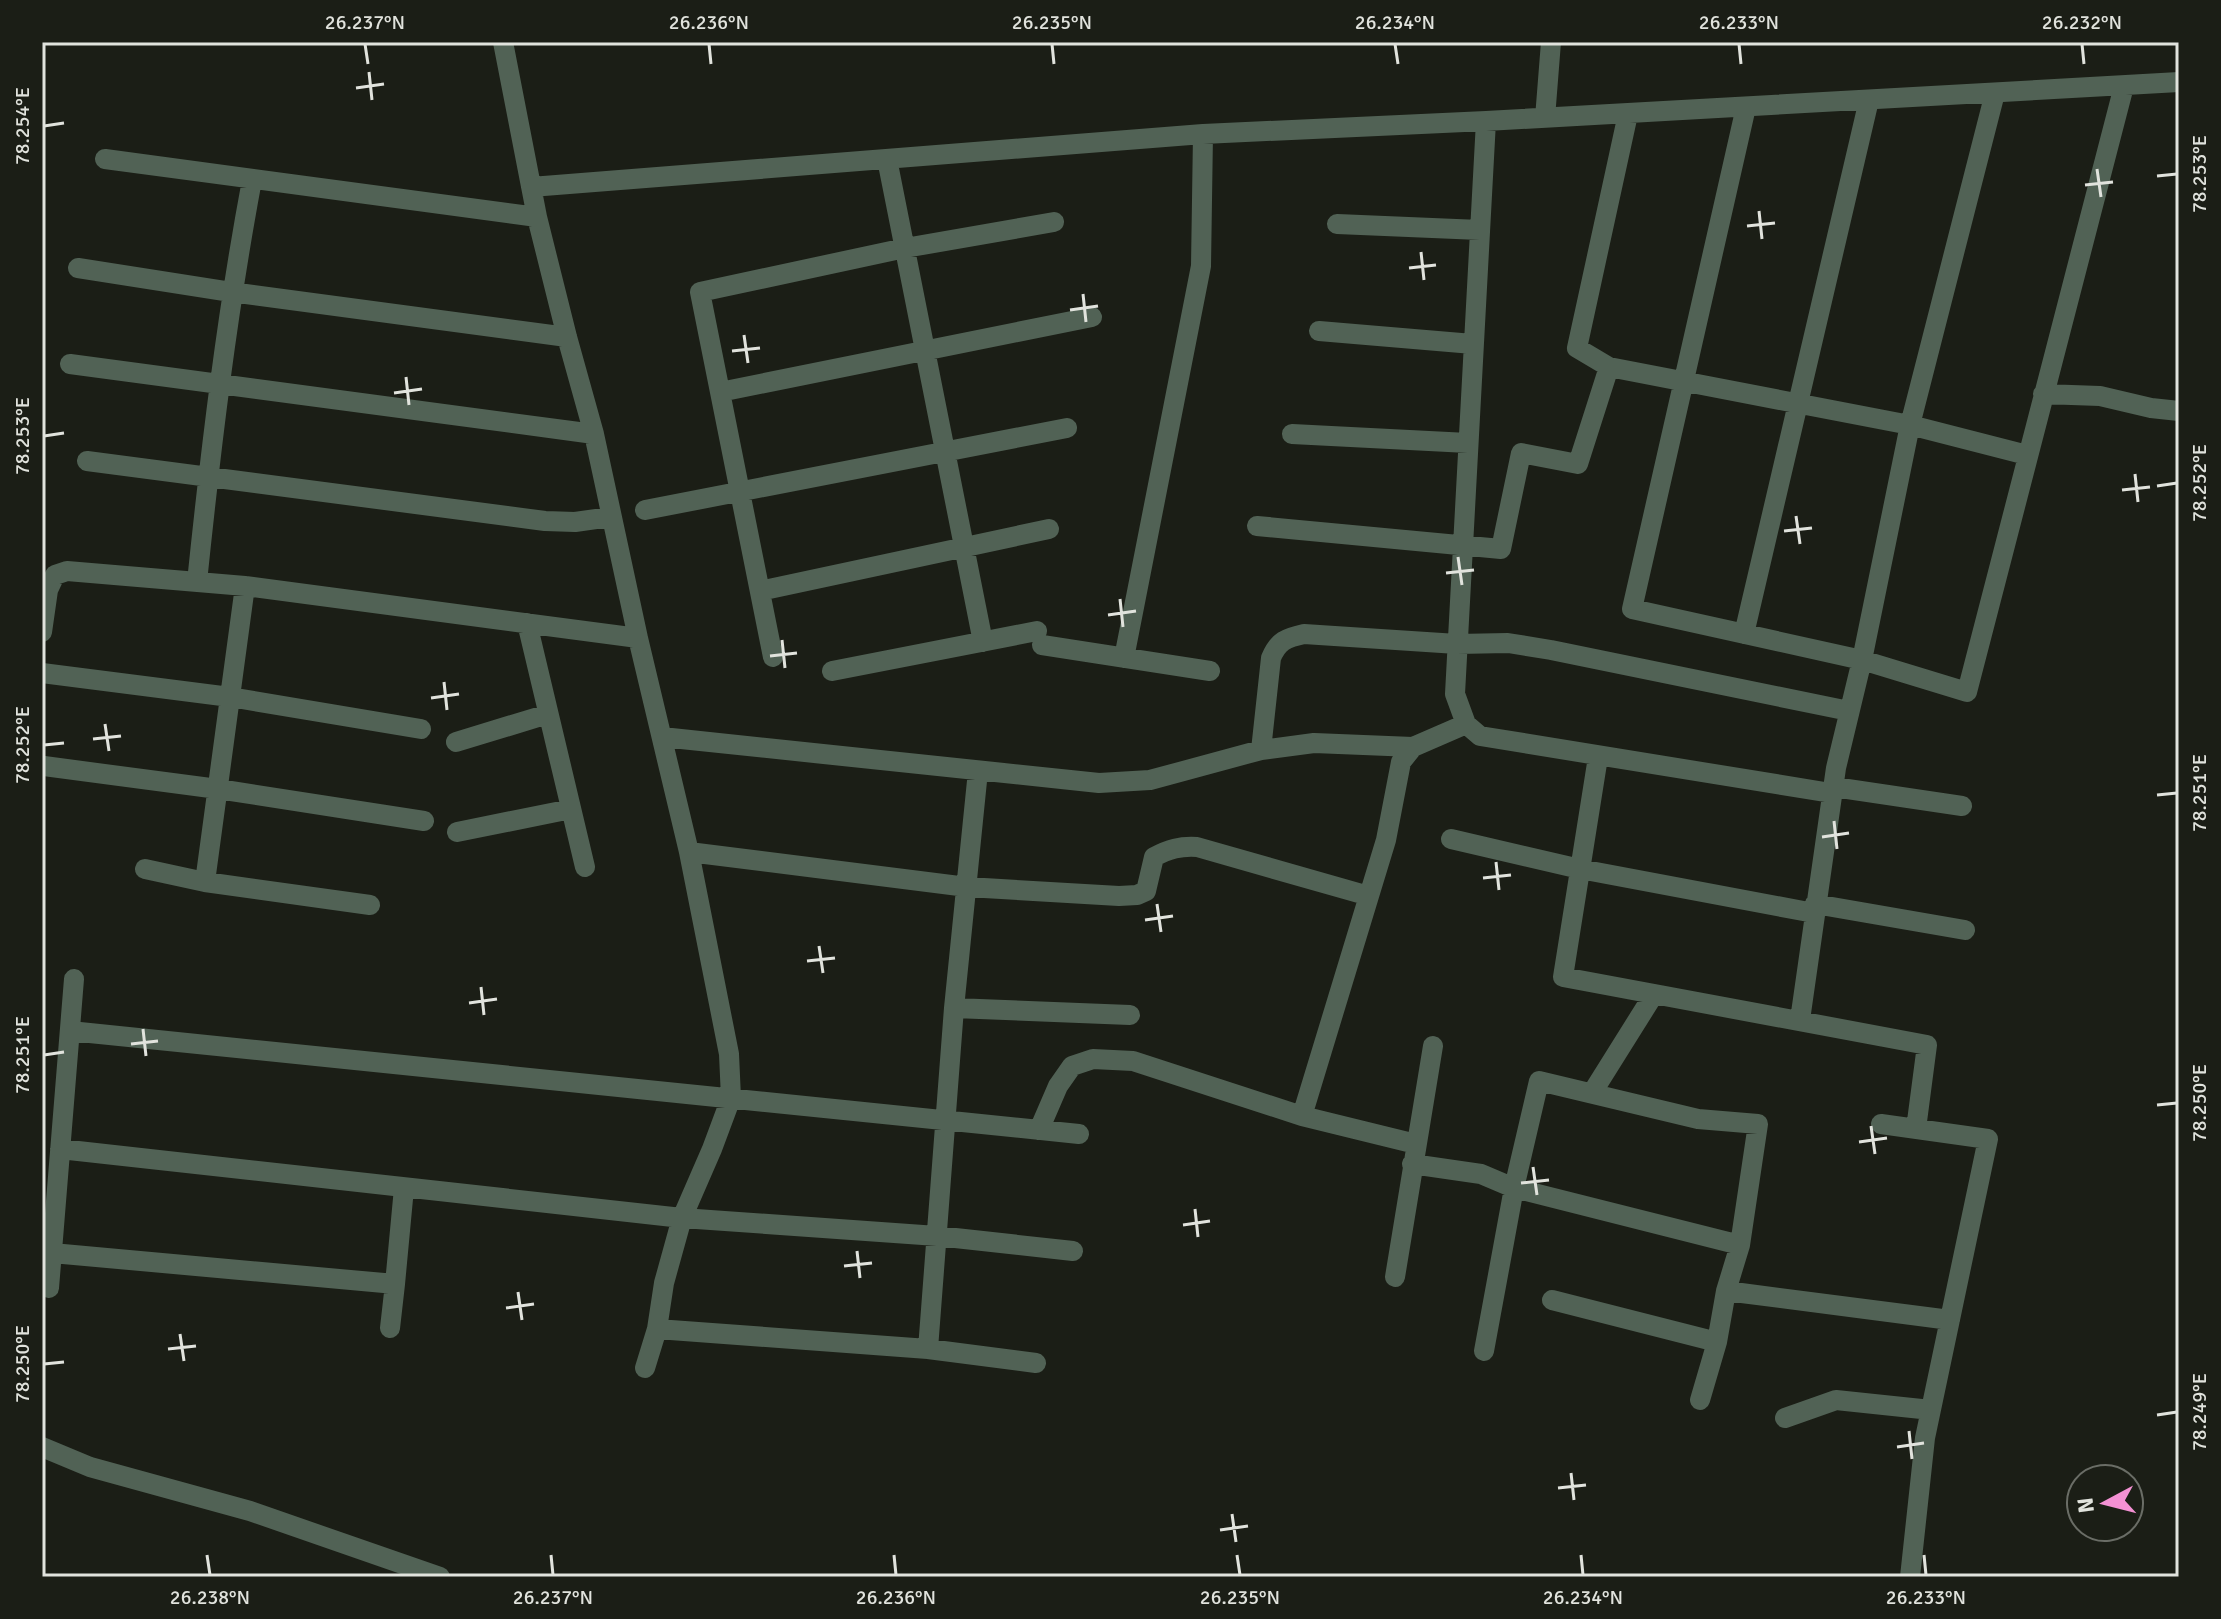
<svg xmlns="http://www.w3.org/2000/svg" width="2221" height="1619" viewBox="0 0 2221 1619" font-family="Signika,sans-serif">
	<rect width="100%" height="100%" fill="#1b1e16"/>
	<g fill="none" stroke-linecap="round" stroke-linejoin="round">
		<path stroke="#516255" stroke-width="20" d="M503 42 537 217 567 337 594 434 638 638 689 852 729 1054 731 1098 712 1149 682 1218 664 1283 657 1329 645 1368
			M1746 107 1632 609 1862 660 1967 692 2124 86
			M1628 114 1577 348 1609 367 1910 425 2027 455
			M1545 118 1551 42
			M1486 121 1455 694 1466 724 1480 736 1831 793
			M105 159 537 217
			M887 159 983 642
			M531 187 1203 134 1486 121 2179 82
			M1337 224 1480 230
			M78 268 231 292 567 337
			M1319 331 1473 344
			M70 364 594 434
			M720 392 1092 317
			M2043 394 2100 396 2151 408 2179 411
			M1292 434 1468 443
			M87 461 545 521 575 522 610 517
			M645 510 1067 428
			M1257 526 1501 549 1521 453 1578 464 1609 367
			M197 582C211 447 227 313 252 180
			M760 591 1049 529
			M527 623 585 867
			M42 632 48 590 55 575 67 571 245 586 638 638
			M1744 634 1869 100
			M1042 645 1210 671
			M773 657 700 292 905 248 1054 222
			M1124 658 1201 266 1203 134
			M832 671 1037 631
			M42 673 230 697 421 729
			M662 737 1099 783 1150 780 1261 750 1314 743 1413 747
			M456 742 548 714
			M1261 750 1271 658C1278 641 1286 638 1304 634L1457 644 1508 643 1551 650 1849 711
			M1598 757 1563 977 1927 1045 1916 1129
			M44 766 218 789 424 821
			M1834 787 1962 806
			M457 832 571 809
			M1451 839 1580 869 1814 913
			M689 852 967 887 1119 896 1137 895 1146 891 1154 857C1169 849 1180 846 1197 847L1369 896
			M145 869 205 882 370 905
			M205 882 245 586
			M1815 904 1965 930
			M954 1008 1130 1015
			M1800 1020 1836 768 1862 660 1910 425 1995 93
			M70 1031 1079 1134
			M1592 1093 1654 994
			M1881 1124 1988 1139 1925 1438 1910 1577
			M1039 1130 1058 1086 1072 1066 1093 1059 1133 1061 1302 1116
			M1416 1144 1302 1116 1386 840 1401 762 1413 747 1466 724
			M60 1149 682 1218 937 1236 1073 1251
			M1412 1164 1481 1174 1514 1188 1740 1245
			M52 1253 395 1284 390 1328
			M1395 1277 1433 1046
			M395 1284 404 1188
			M49 1288 74 979
			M1726 1291 1950 1320
			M1552 1300 1717 1342
			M657 1329 928 1349 1036 1363
			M928 1349 954 1008 978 771
			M1484 1351 1514 1188 1539 1081 1698 1119 1758 1124 1740 1245 1726 1291 1717 1342 1700 1400
			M1785 1418 1836 1400 1931 1410
			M42 1447 90 1467 250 1511 440 1577"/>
	</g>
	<path fill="none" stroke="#e1e3dd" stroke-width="3" d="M365 44 368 64M709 44 711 64M1052 44 1054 64M1395 44 1398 64M1739 44 1741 64M2082 44 2084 64M369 72 372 100M356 88 384 84M44 126 64 123M2097 169 2101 197M2157 176 2177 174M2085 185 2113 182M1759 211 1762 239M1747 226 1775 223M1421 252 1424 280M1409 268 1436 265M1083 294 1086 322M1070 310 1098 306M744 335 748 363M732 351 760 348M406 377 409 405M394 393 422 389M44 436 64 433M2135 474 2138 502M2157 486 2177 483M2122 490 2150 487M1796 516 1800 544M1784 531 1812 528M1458 557 1462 585M1446 573 1474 570M1120 599 1123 627M1108 615 1136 611M782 640 785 668M770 656 797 653M444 682 447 710M431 698 459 694M105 724 109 751M93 739 121 736M44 745 64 743M2157 795 2177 793M1834 821 1837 849M1822 837 1849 833M1496 862 1499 890M1483 878 1511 875M1157 904 1161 932M1145 920 1173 916M819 946 823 973M807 961 835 958M481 987 484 1015M469 1003 497 999M143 1029 146 1056M131 1044 158 1041M44 1055 64 1052M2157 1105 2177 1103M1871 1126 1875 1154M1859 1142 1887 1138M1533 1167 1537 1195M1521 1183 1549 1180M1195 1209 1198 1237M1183 1225 1210 1221M857 1251 860 1278M844 1266 872 1263M518 1292 522 1320M506 1308 534 1304M180 1334 184 1361M168 1349 196 1346M44 1364 64 1362M2157 1415 2177 1412M1909 1431 1912 1459M1897 1447 1924 1443M1571 1473 1574 1500M1558 1488 1586 1485M1232 1514 1236 1542M1220 1530 1248 1526M207 1555 210 1575M551 1555 553 1575M894 1555 896 1575M1237 1555 1240 1575M1581 1555 1583 1575M1924 1555 1926 1575"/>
	<rect width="2221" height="1619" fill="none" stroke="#1b1e16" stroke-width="88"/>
	<g transform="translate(2105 1503) rotate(263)"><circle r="38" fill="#1b1e16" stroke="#6a6d66" stroke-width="2"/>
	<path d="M0-6L14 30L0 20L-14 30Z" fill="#f491d4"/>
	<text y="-12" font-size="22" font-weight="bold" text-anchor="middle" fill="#e1e3dd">N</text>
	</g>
	<rect x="44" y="44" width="2133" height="1531" fill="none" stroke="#e1e3dd" stroke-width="3"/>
	<g font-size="20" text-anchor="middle" fill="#e1e3dd">
		<text x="365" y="29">26.237°N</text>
		<text x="709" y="29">26.236°N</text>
		<text x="1052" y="29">26.235°N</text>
		<text x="1395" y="29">26.234°N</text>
		<text x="1739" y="29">26.233°N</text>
		<text x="2082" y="29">26.232°N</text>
		<text transform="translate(22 126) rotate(-90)" y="7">78.254°E</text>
		<text transform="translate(2199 174) rotate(-90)" y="7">78.253°E</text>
		<text transform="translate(22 436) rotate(-90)" y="7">78.253°E</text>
		<text transform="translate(2199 483) rotate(-90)" y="7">78.252°E</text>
		<text transform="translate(22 745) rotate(-90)" y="7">78.252°E</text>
		<text transform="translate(2199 793) rotate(-90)" y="7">78.251°E</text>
		<text transform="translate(22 1055) rotate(-90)" y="7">78.251°E</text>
		<text transform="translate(2199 1103) rotate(-90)" y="7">78.250°E</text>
		<text transform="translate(22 1364) rotate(-90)" y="7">78.250°E</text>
		<text transform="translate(2199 1412) rotate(-90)" y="7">78.249°E</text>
		<text x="210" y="1604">26.238°N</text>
		<text x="553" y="1604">26.237°N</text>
		<text x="896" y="1604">26.236°N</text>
		<text x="1240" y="1604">26.235°N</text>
		<text x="1583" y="1604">26.234°N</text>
		<text x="1926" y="1604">26.233°N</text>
	</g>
</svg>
